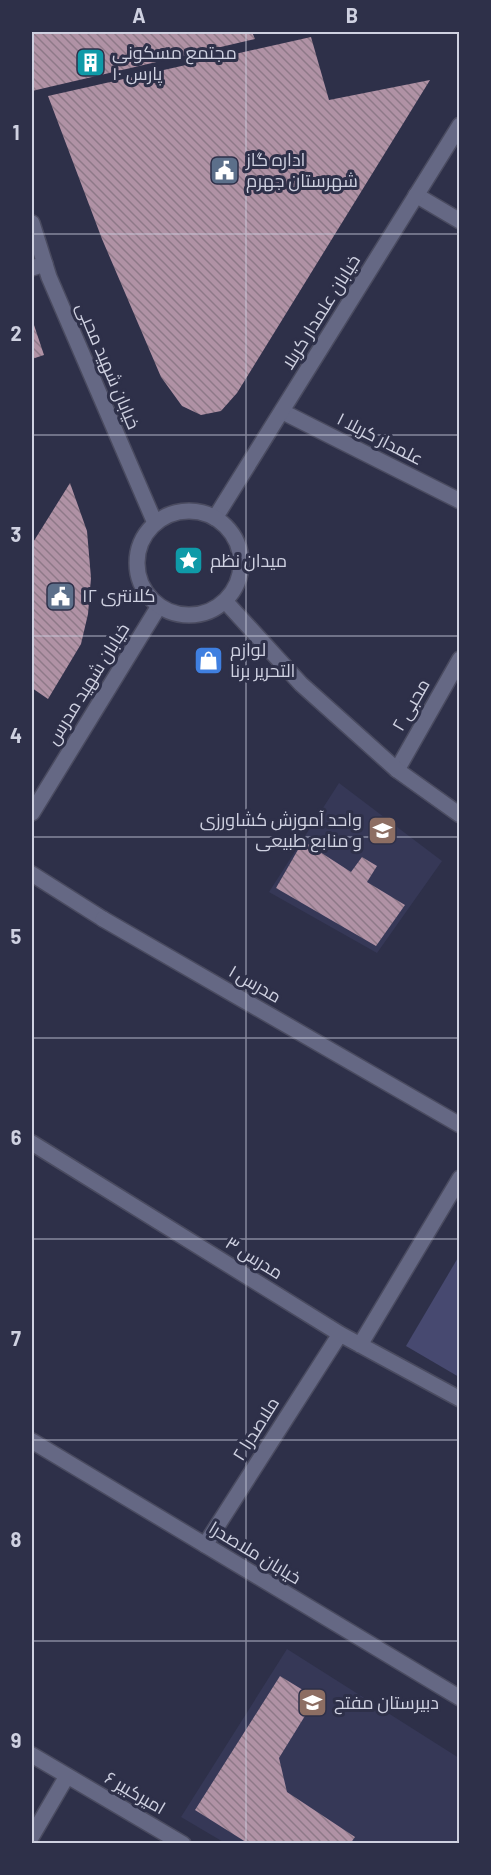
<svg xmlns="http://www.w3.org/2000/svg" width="491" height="1875" viewBox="0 0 491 1875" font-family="Barlow,Cairo,sans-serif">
	<defs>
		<pattern id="building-back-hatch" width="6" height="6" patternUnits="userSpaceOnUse" patternTransform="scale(1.5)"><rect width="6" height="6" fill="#b092a5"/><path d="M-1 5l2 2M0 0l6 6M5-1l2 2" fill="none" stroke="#8e7988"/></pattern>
	</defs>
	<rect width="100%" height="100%" fill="#2e3049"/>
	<path fill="#363857" d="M339 783 442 861 377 953 269 892Z
		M287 1649 459 1758V1843H225L181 1817Z"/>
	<path fill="#474970" d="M459 1256V1377L406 1346Z"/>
	<path fill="url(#building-back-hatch)" d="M32 32H252L255 39 32 91Z
		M311 37 329 100 430 80 237 393 221 411 201 415 182 406 161 377 102 239 48 96Z
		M32 319 44 355 32 359Z
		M70 483 87 531 91 578 88 614 81 644 48 699 32 688V544Z
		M303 841 351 872 362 857 377 866 367 882 405 905 376 946 276 888Z
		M280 1676 316 1698 279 1758 287 1792 355 1837 350 1844H249L195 1810Z"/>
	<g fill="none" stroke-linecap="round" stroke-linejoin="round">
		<defs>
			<path id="service" d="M32 874 103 919"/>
			<path id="minor" d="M416 195 460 221
				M32 268 45 264
				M283 412 460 501
				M397 770 460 659
				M103 919 460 1125
				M32 1143 340 1334 460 1399
				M360 1345 460 1178
				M205 1545 340 1334
				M32 1755 183 1844
				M32 1836 67 1776"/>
			<path id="tertiary" d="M215 518 460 125
				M32 813 159 606"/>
			<path id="secondary" d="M32 223 49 277 155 523
				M137 563a52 52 0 1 1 104 0a52 52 0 1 1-104 0Z
				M225 601 301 684 397 770 460 815
				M32 1441 460 1698"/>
		</defs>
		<use href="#service" stroke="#4a4b60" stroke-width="18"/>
		<use href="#minor" stroke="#4a4b60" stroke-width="18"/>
		<use href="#tertiary" stroke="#4a4b60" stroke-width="18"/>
		<use href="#secondary" stroke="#4a4b60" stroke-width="18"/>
		<use href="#service" stroke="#656884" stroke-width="15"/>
		<use href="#minor" stroke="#656884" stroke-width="15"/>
		<use href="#tertiary" stroke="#656884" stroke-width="15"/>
		<use href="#secondary" stroke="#656884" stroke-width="15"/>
	</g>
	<path fill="none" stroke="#cfd1e1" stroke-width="1.5" stroke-opacity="0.55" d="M246 32V1844M32 234H460M32 435H460M32 636H460M32 837H460M32 1038H460M32 1239H460M32 1440H460M32 1641H460"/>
	<defs>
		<symbol id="building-square" viewBox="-11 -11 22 22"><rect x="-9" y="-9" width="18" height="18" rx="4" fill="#0f9aa8" stroke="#2e3049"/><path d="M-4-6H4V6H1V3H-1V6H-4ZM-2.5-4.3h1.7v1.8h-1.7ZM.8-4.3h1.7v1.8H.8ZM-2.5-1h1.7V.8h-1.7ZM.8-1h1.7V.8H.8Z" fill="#fff"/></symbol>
		<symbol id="civic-square" viewBox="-11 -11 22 22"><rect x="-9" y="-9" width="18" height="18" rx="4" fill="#5c6f8a" stroke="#2e3049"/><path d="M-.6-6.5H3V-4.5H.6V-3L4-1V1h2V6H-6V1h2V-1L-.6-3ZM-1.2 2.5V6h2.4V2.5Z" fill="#fff"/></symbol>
		<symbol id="sight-square" viewBox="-11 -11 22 22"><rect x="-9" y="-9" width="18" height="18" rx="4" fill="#0f9aa8" stroke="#2e3049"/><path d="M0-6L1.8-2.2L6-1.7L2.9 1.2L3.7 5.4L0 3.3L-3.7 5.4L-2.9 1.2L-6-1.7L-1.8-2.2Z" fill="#fff"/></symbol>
		<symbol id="shop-square" viewBox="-11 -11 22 22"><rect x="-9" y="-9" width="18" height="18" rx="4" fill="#3f7fe0" stroke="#2e3049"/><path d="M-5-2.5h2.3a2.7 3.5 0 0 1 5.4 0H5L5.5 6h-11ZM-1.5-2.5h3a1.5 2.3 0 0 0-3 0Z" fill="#fff"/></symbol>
		<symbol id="university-square" viewBox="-11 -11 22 22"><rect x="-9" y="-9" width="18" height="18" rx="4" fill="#8d6e63" stroke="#2e3049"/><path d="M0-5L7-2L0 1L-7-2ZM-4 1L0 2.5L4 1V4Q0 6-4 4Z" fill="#fff"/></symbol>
		<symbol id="school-square" viewBox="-11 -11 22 22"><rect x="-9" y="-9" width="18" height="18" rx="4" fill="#8d6e63" stroke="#2e3049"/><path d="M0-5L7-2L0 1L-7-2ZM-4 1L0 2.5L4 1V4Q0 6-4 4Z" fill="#fff"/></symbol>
	</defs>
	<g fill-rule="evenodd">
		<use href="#building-square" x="74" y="46" width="33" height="33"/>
		<use href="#civic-square" x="208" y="154" width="33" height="33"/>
		<use href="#sight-square" x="172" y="544" width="33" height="33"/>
		<use href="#civic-square" x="44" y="580" width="33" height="33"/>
		<use href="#shop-square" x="192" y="644" width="33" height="33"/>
		<use href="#university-square" x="366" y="814" width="33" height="33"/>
		<use href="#school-square" x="296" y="1686" width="33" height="33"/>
	</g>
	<g text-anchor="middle" stroke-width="6" stroke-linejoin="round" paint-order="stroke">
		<g font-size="18" fill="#cfd1e1" stroke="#2e3049" text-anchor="start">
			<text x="112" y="59">مجتمع مسکونی<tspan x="112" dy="21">پارس ۱۰</tspan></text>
			<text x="246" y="166">اداره گاز<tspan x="246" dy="21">شهرستان جهرم</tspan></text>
			<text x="210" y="567">میدان نظم</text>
			<text x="82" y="602">کلانتری ۱۲</text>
			<text x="230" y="656">لوازم<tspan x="230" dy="21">التحریر برنا</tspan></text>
			<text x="362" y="826" text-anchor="end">واحد آموزش کشاورزی<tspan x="362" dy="21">و منابع طبیعی</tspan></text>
			<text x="334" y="1709">دبیرستان مفتح</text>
		</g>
		<g font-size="18" fill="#cfd1e1" stroke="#2e3049">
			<text transform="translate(321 312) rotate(-58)" y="6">خیابان علمدار کربلا</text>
			<text transform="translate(108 366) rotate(67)" y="6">خیابان شهید محبی</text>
			<text transform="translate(380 439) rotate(27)" y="6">علمدار کربلا ۱</text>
			<text transform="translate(88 684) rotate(-58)" y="6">خیابان شهید مدرس</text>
			<text transform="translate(411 705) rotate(-60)" y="6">محبی ۲</text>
			<text transform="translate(255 984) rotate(30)" y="6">مدرس ۱</text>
			<text transform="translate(254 1258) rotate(32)" y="6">مدرس ۳</text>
			<text transform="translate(256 1429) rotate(-58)" y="6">ملاصدرا ۲</text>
			<text transform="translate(255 1553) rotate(31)" y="6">خیابان ملاصدرا</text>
			<text transform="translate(135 1793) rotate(30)" y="6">امیرکبیر ۶</text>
		</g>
	</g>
	<rect width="491" height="1875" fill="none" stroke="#2e3049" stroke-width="66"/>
	<rect x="33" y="33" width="425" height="1809" fill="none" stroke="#cfd1e1" stroke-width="2"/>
	<g font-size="20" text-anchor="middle" font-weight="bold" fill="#cfd1e1">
		<text x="139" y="23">A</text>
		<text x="352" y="23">B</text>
		<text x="16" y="140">1</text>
		<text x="16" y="341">2</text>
		<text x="16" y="542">3</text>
		<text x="16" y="743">4</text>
		<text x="16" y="944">5</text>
		<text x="16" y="1145">6</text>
		<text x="16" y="1346">7</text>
		<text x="16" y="1547">8</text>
		<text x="16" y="1748">9</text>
	</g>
</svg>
